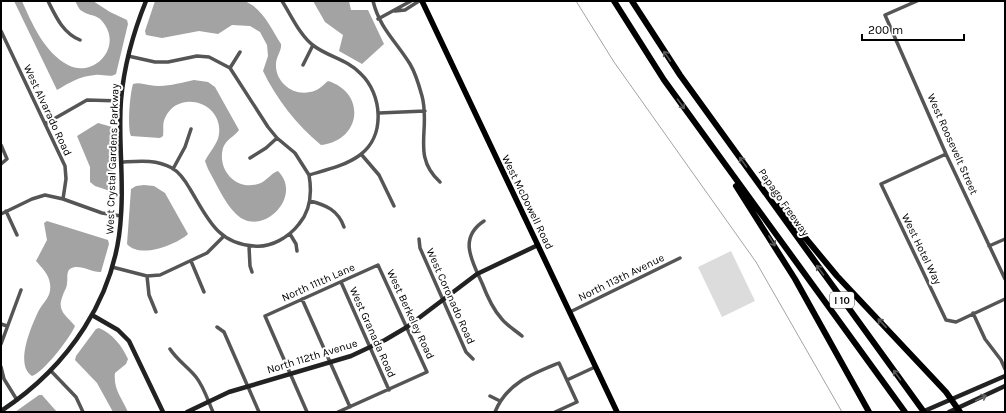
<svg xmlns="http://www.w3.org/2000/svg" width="1006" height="413" viewBox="0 0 1006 413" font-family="Karla,sans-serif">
	<rect width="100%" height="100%" fill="#fff"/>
	<path fill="#dcdcdc" d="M731 251 755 301 722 317 698 267Z"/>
	<path fill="#a3a3a3" d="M14 1H22C32 24 45 53 68 65 93 78 121 49 105 25 98 13 90 17 82 11 79 10 77 4 75 1H93L110 12 127 20 128 24 116 74C110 78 103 74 95 75 80 76 69 83 57 90Z
		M155 1H244C262 7 271 28 281 44 282 50 276 57 276 64 275 82 293 96 310 92 318 91 322 86 328 81 367 93 361 141 321 145 296 124 277 100 263 71L268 56 267 45 260 32 250 26 232 25 218 34 199 31 162 38 146 35 145 31Z
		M313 1H349L351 10H368L384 44 362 64 339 51 343 35 325 22Z
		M194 80 208 82 215 87 239 130C234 137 226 139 223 148 217 170 236 191 258 184 266 182 271 173 278 171 304 197 261 239 236 214 224 202 216 183 208 169L205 161C209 152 218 144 219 134 223 102 178 89 165 118 162 124 164 130 163 136L160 138 131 136C127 128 130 93 133 84 138 82 144 84 149 85 165 88 179 83 194 80Z
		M98 123 112 127 113 183V188L110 191 95 186 90 182V167L77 136Z
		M144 185 154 186 165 193 188 234C176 245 140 259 127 244L131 189 136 186Z
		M47 221 108 240 109 244 101 272C92 273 79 263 70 269 66 272 68 279 67 283 67 288 64 291 63 295 56 311 66 315 75 326 70 338 44 372 32 376 14 365 32 325 38 312 43 302 52 297 50 284 49 274 42 268 36 261L47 240 44 223Z
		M99 328C113 334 122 346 128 359L126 364 115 373C113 389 122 398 128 412H113L97 383 75 360 76 356 96 329Z
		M39 395H42L57 412H15Z"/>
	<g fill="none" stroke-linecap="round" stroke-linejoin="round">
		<path stroke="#a3a3a3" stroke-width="1" d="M576 1 614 62 756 262 842 412"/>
		<path stroke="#555" stroke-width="3.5" d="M48 1C56 17 63 33 80 40
			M373 1C380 29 396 41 410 64 416 74 419 85 422 96 431 129 411 156 440 182
			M917 1 885 15 946 154 1005 279
			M395 11 405 10 419 1
			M378 19 411 1
			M1 31 65 166 66 179 63 199
			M128 56 155 62H168L197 56 209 57 230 68 268 127 277 138 295 153 309 175
			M303 65 313 45
			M230 68 240 52
			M379 113 425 111
			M45 124 87 100 121 101
			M1 145 7 159 1 164
			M361 154 379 175 394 206
			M946 154 881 184 946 320 956 322 1005 299
			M250 158 266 148 277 138
			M122 162C139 161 156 159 172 168 179 172 186 182 190 189 207 217 217 244 254 246 271 248 289 237 299 224 311 210 312 192 309 175 326 170 345 166 360 155 386 136 382 94 361 74 348 60 329 57 314 46 300 36 291 15 282 1
			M173 169 185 147 191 129
			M310 201C326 205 338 210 344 227
			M6 211 17 235
			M1 214 32 199 45 195 63 199 102 213 121 216
			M484 221C458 238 472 261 482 283 487 296 492 308 501 318 506 325 515 330 522 336
			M290 234 296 244 297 251
			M419 239 420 248 466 352 473 359
			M249 246 250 266 252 272
			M989 246 1005 239
			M191 261 204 292
			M112 267 147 276 160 275 207 253 223 237
			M147 276 149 295 156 312
			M341 282 389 390
			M302 299 350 407
			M570 312 680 258
			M973 313 985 339 1001 360 1005 369
			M1 324 7 326
			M217 327 224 332 259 412
			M1 344 21 290
			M170 349C177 360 188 367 196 377 204 387 208 401 213 412
			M1 367 4 379 17 400
			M51 371 76 397 83 412
			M567 380 595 367
			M490 396 500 401
			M307 412 265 316 378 265 427 372 338 412
			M495 412C507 383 532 374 559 363L577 402 555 412"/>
		<path stroke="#222" stroke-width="4.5" d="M92 315 118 330 129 341 163 412
			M1 411C68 367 117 297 121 215 124 177 118 139 121 100 124 66 133 33 146 1
			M187 412 229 392 351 356 385 340 407 327 477 274 538 245
			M922 412 1005 376
			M949 412 1005 386"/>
		<path stroke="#000" stroke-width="5.5" d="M422 1 617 412"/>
		<path stroke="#000" stroke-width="6" d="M614 1 664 80 905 412
			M632 1 680 75 924 412
			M736 186 795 279 869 412
			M779 206 837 276 946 392 960 412"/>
	</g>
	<defs><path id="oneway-shaft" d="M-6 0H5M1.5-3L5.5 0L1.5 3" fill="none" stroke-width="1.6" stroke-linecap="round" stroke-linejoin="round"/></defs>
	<g stroke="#595959">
		<use href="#oneway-shaft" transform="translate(667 56) rotate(-124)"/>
		<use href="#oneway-shaft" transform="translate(681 104) rotate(54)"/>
		<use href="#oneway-shaft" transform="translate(743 162) rotate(-126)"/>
		<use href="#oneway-shaft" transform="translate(772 241) rotate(58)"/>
		<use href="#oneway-shaft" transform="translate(820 270) rotate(-126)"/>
		<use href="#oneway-shaft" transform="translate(882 323) rotate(-133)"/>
		<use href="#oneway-shaft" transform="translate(897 375) rotate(-126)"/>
	</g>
	<use stroke="#646464" href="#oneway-shaft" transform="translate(981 398) rotate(-26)"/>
	<g text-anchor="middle" stroke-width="4" stroke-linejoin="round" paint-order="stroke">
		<rect fill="#fff" stroke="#4c4c4c" stroke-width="1" x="830" y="292" width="24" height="16" rx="3"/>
		<g font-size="10" font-weight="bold" fill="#000">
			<text x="842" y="304">I 10</text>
		</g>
		<g font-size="11" fill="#000" stroke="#fff">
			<text transform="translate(48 110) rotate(65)" y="4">West Alvarado Road</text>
			<text transform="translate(953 144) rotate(66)" y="4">West Roosevelt Street</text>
			<text transform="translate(112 159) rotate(-88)" y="4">West Crystal Gardens Parkway</text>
			<text transform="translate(528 202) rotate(64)" y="4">West McDowell Road</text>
			<text transform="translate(784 202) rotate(55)" y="4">Papago Freeway</text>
			<text transform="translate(922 249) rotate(64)" y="4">West Hotel Way</text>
			<text transform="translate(621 277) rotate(-26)" y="4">North 113th Avenue</text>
			<text transform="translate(318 282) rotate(-24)" y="4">North 111th Lane</text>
			<text transform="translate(451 296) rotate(66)" y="4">West Coronado Road</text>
			<text transform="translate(411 314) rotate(65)" y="4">West Berkeley Road</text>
			<text transform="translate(373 332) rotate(66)" y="4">West Granada Road</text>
			<text transform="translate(312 356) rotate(-17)" y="4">North 112th Avenue</text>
		</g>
	</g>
	<rect width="1006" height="413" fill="none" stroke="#000000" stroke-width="4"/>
	<path d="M862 34v6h102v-6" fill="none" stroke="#000000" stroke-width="2"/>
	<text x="868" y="34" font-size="12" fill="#000000" stroke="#ffffff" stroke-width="3" paint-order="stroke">200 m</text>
</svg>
